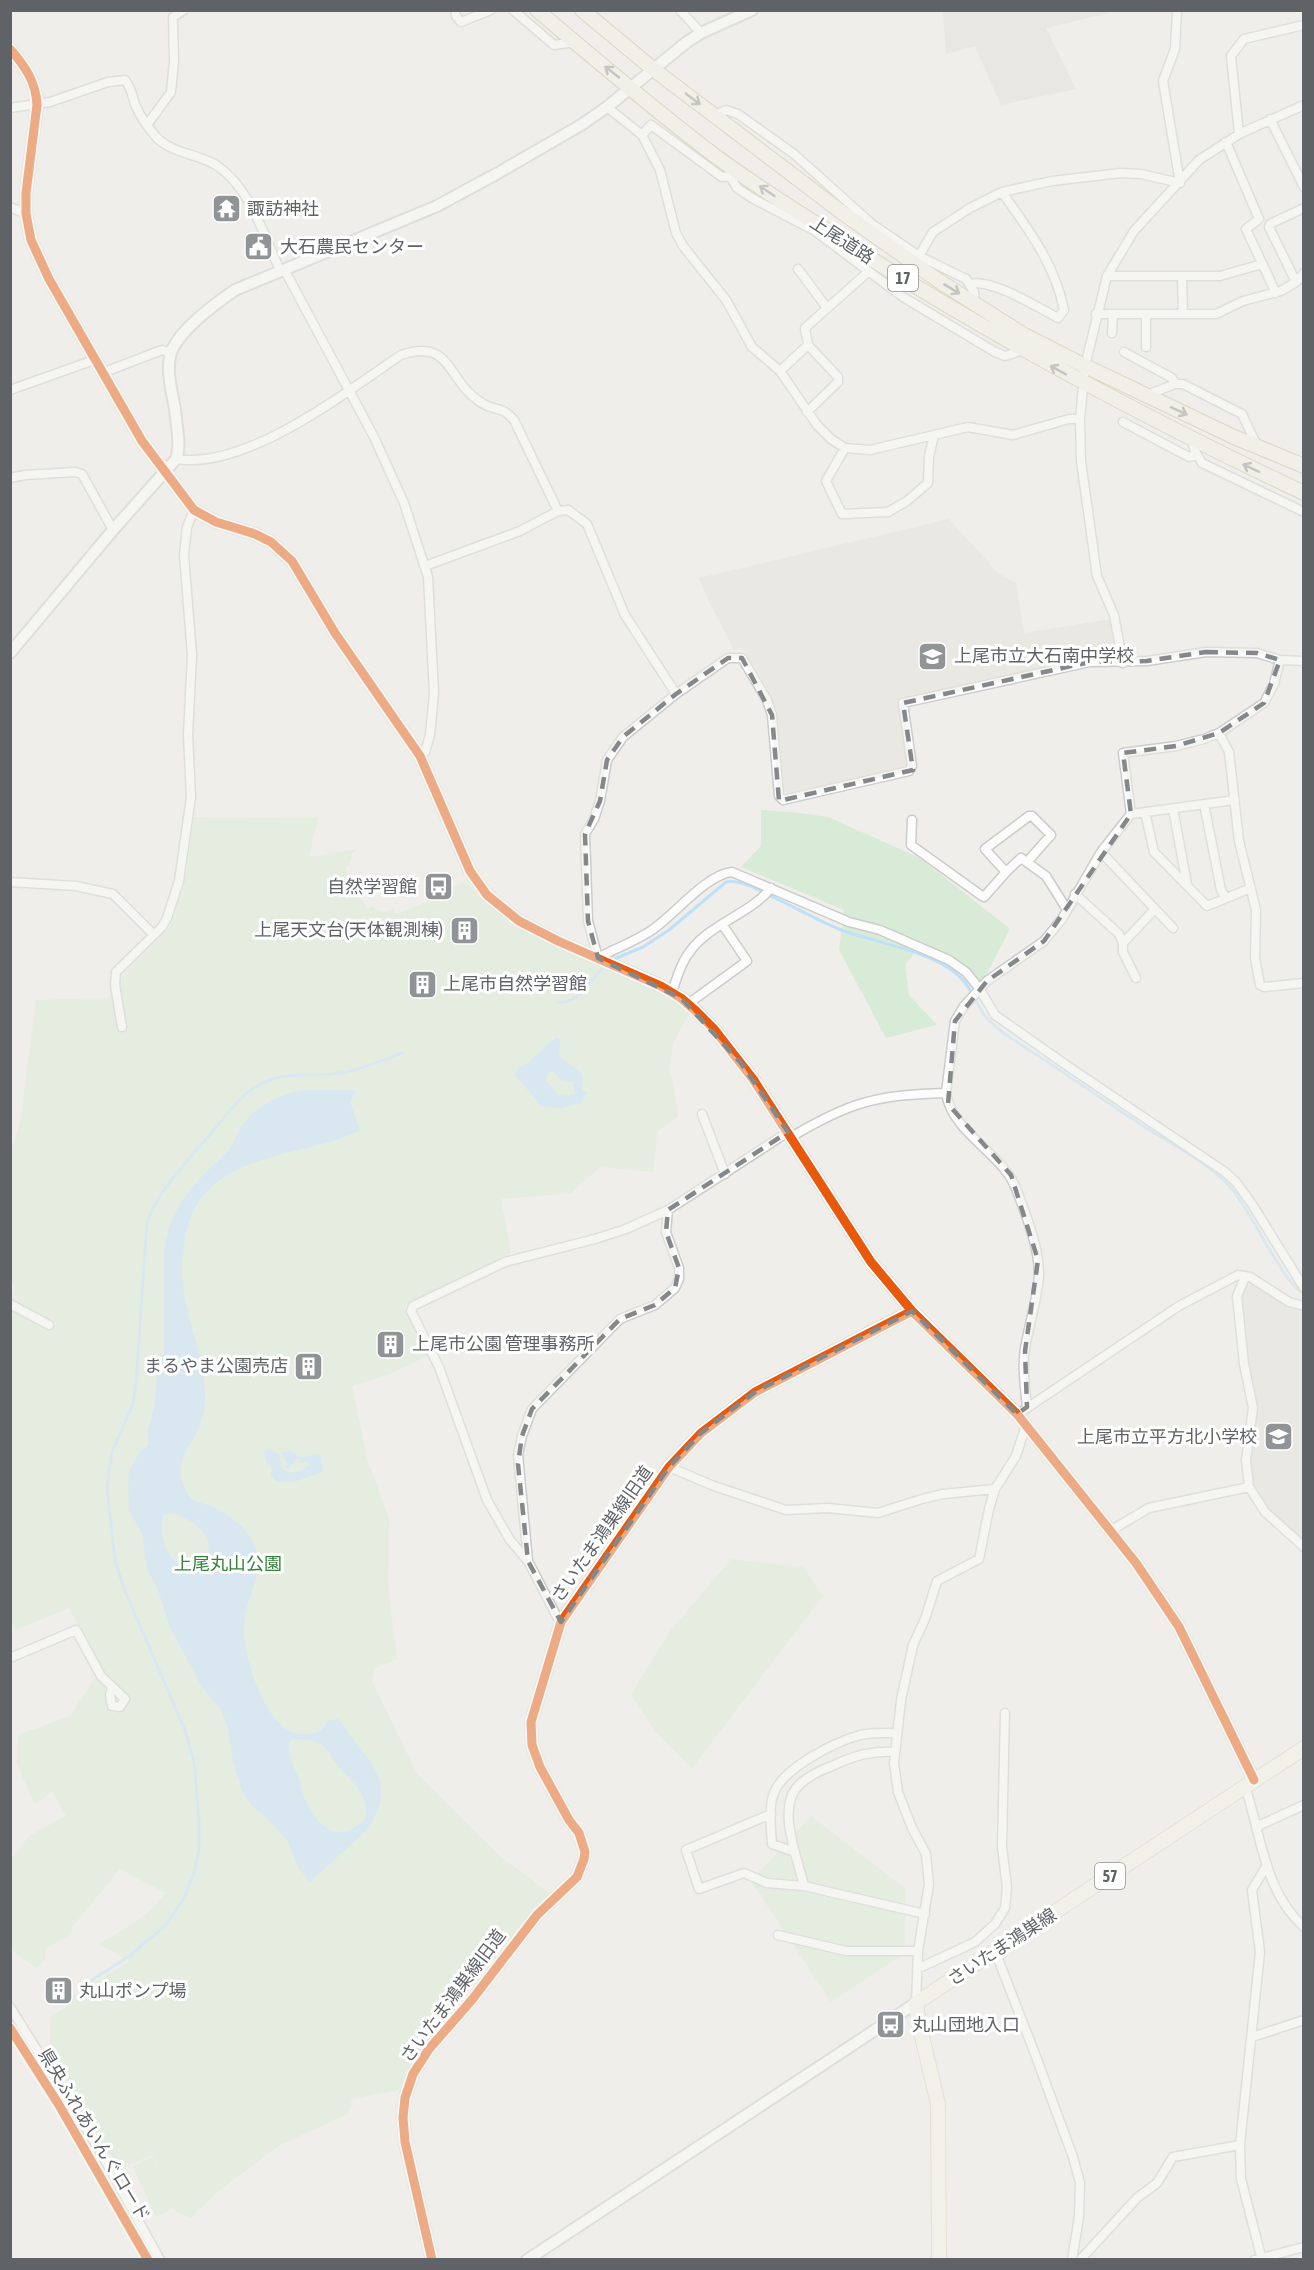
<svg xmlns="http://www.w3.org/2000/svg" width="1314" height="2270" viewBox="0 0 1314 2270" font-family="'Asap Condensed','Noto Sans JP',sans-serif">
	<rect width="100%" height="100%" fill="#efeeea"/>
	<path fill="#dfddda" d="M1109 10V13L1046 28 1076 89 1001 105 975 46 946 54 943 11Z"/>
	<path fill="#e2e0da" d="M949 519 998 573 1016 583 1024 633 1111 619 1119 654 1116 658 1084 659 898 701 908 762 904 768 788 794 783 790 779 724 766 686 742 647 734 650 708 600 699 578Z
		M1254 1284 1291 1309 1303 1312V1544L1270 1511 1253 1490 1248 1464 1257 1409 1248 1369 1240 1298 1246 1286Z"/>
	<path fill="#d8ebd6" d="M761 810 792 812 828 817 920 858 1010 929 982 983 957 961 922 943 905 965 909 995 937 1025 886 1038 839 950 844 910 741 867 761 846Z
		M194 817 318 818 309 857 357 849 352 854 349 866 345 868 367 909 373 906C379 914 386 912 393 908L396 914 431 900 465 881 510 925 652 988 674 1001 689 1014 673 1043 669 1072 673 1082 678 1116 658 1131 653 1172 600 1167 571 1193 501 1199 511 1253 404 1306 428 1356 389 1374 352 1386 367 1458 389 1519 388 1585 397 1659 375 1668 372 1681 417 1774 501 1857 550 1893 508 1940 451 2014 423 2046 406 2071 399 2090 352 2099 348 2114 280 2145 221 2189 190 2218 176 2212 174 2208 156 2217 133 2167 152 2157 165 2186 152 2155 117 2170 50 2048V2018L67 2006 65 2000 130 1961 98 1944C123 1930 149 1917 165 1893L120 1869 72 1927 71 1934 45 1949V1960L36 1968 15 1953 11 1946V1860L29 1836 66 1816 52 1791 35 1805 17 1764 18 1735 70 1716 101 1669 69 1608 16 1630 11 1623 10 1307 15 1287 10 1280V1153L20 1123 36 1000 108 998 124 974 170 928 186 876Z
		M731 1559 803 1567 823 1596 692 1768 657 1734 631 1694 671 1630Z
		M811 1816 906 1889 905 1953 831 2002 751 1881Z"/>
	<path fill="#bfe0f9" fill-rule="evenodd" d="M555 1038H561L559 1054C565 1065 576 1065 583 1075L582 1089 588 1093 580 1104 562 1108 542 1107 515 1075 517 1068 524 1066ZM549 1072H554L561 1080 573 1082 575 1094 569 1096 558 1095 546 1080V1075Z
		M306 1090H354L355 1094 350 1101 360 1131C350 1134 340 1139 330 1142 267 1160 193 1164 184 1246 182 1259 181 1273 183 1286 188 1322 204 1356 205 1393 205 1402 205 1411 202 1420 195 1442 172 1461 184 1487 193 1506 202 1501 216 1508 233 1517 254 1533 257 1554 262 1580 245 1600 244 1624 242 1654 263 1720 292 1732 301 1736 310 1734 319 1732L329 1720 339 1719C366 1761 402 1780 366 1831L310 1882 297 1866 288 1842 270 1821 252 1806 242 1792 232 1757 228 1728 221 1710 202 1687 170 1628 158 1590 147 1569 142 1533 129 1511 128 1483 130 1468 139 1453 148 1445V1430L154 1409 157 1375 164 1353V1252C167 1217 185 1193 209 1169 216 1162 224 1156 229 1149 235 1142 237 1132 243 1124 258 1104 281 1093 306 1090ZM175 1513C197 1524 214 1534 208 1562 179 1585 154 1541 164 1515ZM292 1739C301 1739 312 1739 320 1744 328 1748 332 1759 338 1766 352 1784 368 1791 366 1818 340 1844 320 1831 306 1801 302 1794 302 1786 299 1779 293 1766 289 1757 289 1743Z
		M268 1449 279 1454 282 1468 288 1473 302 1470 310 1465 307 1461 301 1463 299 1459H296L289 1469 285 1467 287 1463 283 1459 282 1452 289 1451 303 1458 318 1454 321 1456 323 1472 294 1482 276 1481 271 1476V1466L266 1463 264 1452Z"/>
	<g fill="none" stroke-linecap="round" stroke-linejoin="round">
		<path stroke="#bfe0f9" stroke-width="3" d="M612 960 643 947 669 930 726 882C744 879 765 894 781 901 800 910 819 921 839 929 874 943 928 949 958 975 971 986 975 1002 985 1016 992 1024 1001 1031 1009 1037 1054 1065 1098 1097 1143 1126 1170 1143 1212 1165 1232 1189 1249 1208 1285 1287 1304 1293
			M557 1002C581 1005 590 978 606 965
			M81 1987 128 1957 165 1926 184 1898 194 1873 199 1849V1819L194 1762 185 1730 125 1591 115 1561 107 1488 110 1466 112 1452 133 1404 136 1383 147 1222C160 1188 185 1164 208 1137 228 1114 242 1089 273 1079 296 1072 318 1077 341 1073 362 1070 383 1059 403 1053"/>
		<defs>
			<path id="minor" d="M455 10 456 16 461 22 491 10
				M513 10 554 45 574 42
				M680 10 701 33
				M607 107 642 135 660 170 676 233 683 246 726 300 752 347 780 371 817 425 831 439 845 448 870 450 968 427 1013 435 1069 419H1080
				M10 108 50 102 108 82 125 80C131 87 132 95 135 104 140 117 149 129 158 139 175 154 198 154 216 165 251 188 263 235 280 270
				M715 115 726 110 738 114 794 154 872 224 919 256 966 279 974 292 975 303
				M1270 119 1304 187
				M147 125 171 92 174 62 173 17 184 10
				M1239 134 1231 56 1244 39 1304 25
				M642 135 651 125 722 177 730 176
				M1226 142 1259 219 1246 229 1276 293
				M732 167 730 176 737 188 752 198 815 231 903 297 995 352 1005 356 1023 350
				M10 207 26 214
				M919 256 933 232 970 208 1002 192 1052 181 1121 173 1141 174 1180 183 1163 81 1175 49 1177 10
				M284 269 374 437 404 503 428 577 434 693 430 735 425 752 420 756
				M798 269 827 308
				M1107 276H1220L1262 264
				M1182 276 1183 313
				M1296 282 1269 227 1270 224 1304 208
				M971 284C991 278 1039 308 1058 318L1064 310C1055 264 1028 229 1002 192
				M1096 314H1216L1243 301 1281 291 1296 282 1304 273
				M1146 314V347
				M1112 333 1113 314
				M1124 352 1172 378 1175 384
				M780 371 808 345
				M102 373 162 350 171 353
				M10 390 94 360
				M1147 395 1175 384H1183L1242 414 1257 446
				M807 412 838 382V377L808 345 805 328 868 272
				M1123 422 1189 457 1197 455
				M1192 441 1195 451 1202 463 1304 512
				M845 448 826 481 842 514 888 512 907 501 928 483 929 456 934 436
				M176 459C247 470 344 393 401 355 453 337 447 383 482 403 496 412 501 405 514 420L558 511
				M10 478 25 475 75 472 82 474 113 530
				M425 566 520 531 558 511 568 510 587 524 625 615 676 694
				M1304 661 1280 660 1257 653 1206 652 1147 661 1090 662 903 703 912 766 909 771 783 800 779 796 772 715 767 700 742 658H728L676 694 623 737 607 760 600 801 594 819 585 834 588 921 598 958C616 948 636 941 652 930 674 915 707 874 732 872L849 922 880 930 949 960 966 972 979 988 995 1015 1069 1067 1225 1172 1236 1182 1252 1204 1304 1288
				M1123 663 1114 615 1097 576 1081 461 1080 419 1085 366 1107 276 1134 231 1199 160 1241 133 1304 105
				M1219 733 1229 752 1239 841 1256 910 1255 958 1260 985 1264 987 1304 983
				M1204 804 1221 890 1226 898
				M1173 809 1187 884
				M1145 812 1154 852 1207 906 1251 888
				M1131 814 1235 800
				M912 820 911 845 982 896 984 897 1007 871
				M1101 852 1173 928
				M1027 862 1051 835 1032 816H1029L985 849 1005 871H1007L1021 858 1046 876 1066 908
				M10 882 76 886 113 894 154 935
				M1075 894 1119 934 1123 943V952L1136 978
				M1123 943 1155 909
				M672 992C677 978 681 962 691 950 712 923 750 914 771 888
				M688 1004 747 961 722 924
				M122 1027 115 985 116 972 162 927 167 918 179 881 191 797 188 735 192 655 184 555 187 527 194 510
				M702 1114 725 1174
				M791 1137C813 1124 838 1110 863 1103 890 1095 918 1094 946 1093
				M1245 1277 1237 1296 1244 1364 1253 1408 1246 1460 1249 1487 1265 1512 1304 1547
				M10 1304 49 1325
				M1027 1407C1025 1388 1022 1367 1025 1348 1029 1326 1038 1296 1039 1275 1039 1247 1027 1218 1017 1191 1004 1153 953 1135 946 1093L955 1021 964 1006 987 981 1044 941 1062 919 1101 852 1131 814 1123 753 1176 746 1204 739 1219 733 1264 703 1274 684 1280 660
				M1024 1410 1179 1306 1238 1275 1250 1277 1289 1302 1304 1306
				M669 1467 714 1486 786 1510 828 1508 878 1513 922 1499 943 1494 995 1489
				M1110 1531 1149 1508 1249 1487
				M528 1561 518 1455 522 1436 532 1409 620 1319 655 1305 675 1288 679 1279V1268L666 1232 668 1210
				M561 1622 556 1615 528 1561 510 1540 487 1500 439 1367 411 1311 413 1306 505 1262 595 1239 626 1229 668 1210 788 1132
				M10 1658 76 1630 101 1676 125 1699 120 1707 112 1706 110 1695 112 1688
				M1245 1786C1261 1834 1264 1892 1304 1927
				M771 1814 686 1850 699 1889 744 1873 767 1883 804 1886 925 1914
				M1258 1826 1304 1805
				M795 1852 772 1844C771 1828 768 1808 774 1793 783 1768 835 1742 860 1735 872 1732 885 1733 897 1733
				M804 1886C798 1859 775 1806 800 1784 809 1776 821 1770 832 1766 853 1756 872 1750 895 1752
				M778 1935 846 1951H918
				M995 1951 1035 2054 1073 2157 1080 2183 1079 2217 1072 2260
				M917 1969 975 1942 995 1924 1005 1908 1007 1887 1002 1847 1005 1713
				M916 2003 918 1951 929 1884 926 1854 912 1828 898 1792 894 1763 901 1700 913 1645 925 1619 937 1581 979 1559 989 1509 995 1489 1016 1456 1026 1425
				M10 2007 100 2151 160 2260
				M1252 2037 1304 2020
				M1080 2260 1137 2198 1157 2183 1173 2157 1240 2145
				M1254 2260 1304 2247
				M1262 2260 1241 2179 1240 2145 1260 1952 1252 1890 1267 1865"/>
			<path id="tertiary" d="M10 49C25 66 36 82 37 105L26 193V214L31 240 49 279 142 441 194 510 216 522 255 534 271 542 292 561 335 633 420 756 470 871 487 895 519 921 558 941 661 986 681 998 696 1011 714 1029 753 1079 871 1262 912 1311 1017 1414 1136 1563 1179 1627 1254 1780
				M10 653 113 530 176 459C181 446 177 431 176 417 174 398 166 376 170 356 175 333 216 303 235 290L437 206 498 173 581 125 607 107 687 42 701 33 752 10
				M432 2260 405 2142 403 2118 405 2098 413 2074 429 2049 471 2001 537 1915 577 1877 584 1859 585 1852 579 1833 569 1820 540 1767 532 1745 531 1722 561 1622 669 1467 701 1433 755 1392 912 1311
				M527 2260 916 2003"/>
			<path id="primary" d="M939 2260 938 2104 919 2024 916 2003 1304 1748"/>
			<path id="trunk" d="M537 10C595 59 653 109 714 155 755 186 800 213 843 241 991 336 1145 418 1304 493
				M582 10 653 69 840 211 939 281 1024 335 1085 366 1234 437 1304 466"/>
		</defs>
		<use href="#minor" stroke="#cbcccc" stroke-width="11"/>
		<use href="#tertiary" stroke="#cbcccc" stroke-width="14"/>
		<use href="#primary" stroke="#d7ceb8" stroke-width="16"/>
		<use href="#trunk" stroke="#c8b996" stroke-width="16"/>
		<use href="#minor" stroke="#fdfcfc" stroke-width="8"/>
		<use href="#tertiary" stroke="#fdfcfc" stroke-width="10"/>
		<use href="#primary" stroke="#f4f2e9" stroke-width="14"/>
		<use href="#trunk" stroke="#f2f0e6" stroke-width="14"/>
		<defs>
			<path id="cycleway" d="M10 49C25 66 36 82 37 105L26 193V214L31 240 49 279 142 441 194 510 216 522 255 534 271 542 292 561 335 633 420 756 470 871 487 895 519 921 558 941 661 986 681 998 696 1011 714 1029 753 1079 871 1262 912 1311 1017 1414 1136 1563 1179 1627 1254 1780
				M10 2028 59 2105 148 2260
				M432 2260 405 2142 403 2118 405 2098 413 2074 429 2049 471 2001 537 1915 577 1877 584 1859 585 1852 579 1833 569 1820 540 1767 532 1745 531 1722 561 1622 669 1467 701 1433 755 1392 912 1311"/>
		</defs>
		<use href="#cycleway" stroke="#fff" stroke-width="13"/>
		<use href="#cycleway" stroke="#e8590c" stroke-width="9"/>
	</g>
	<defs><path id="oneway-shaft" d="M-6 0H5M1.5-3L5.5 0L1.5 3" fill="none" stroke-width="1.6" stroke-linecap="round" stroke-linejoin="round" transform="scale(1.5)"/></defs>
	<g stroke="#929494">
		<use href="#oneway-shaft" transform="translate(612 72) rotate(-142)"/>
		<use href="#oneway-shaft" transform="translate(693 99) rotate(37)"/>
		<use href="#oneway-shaft" transform="translate(767 191) rotate(-146)"/>
		<use href="#oneway-shaft" transform="translate(952 289) rotate(31)"/>
		<use href="#oneway-shaft" transform="translate(1058 370) rotate(-151)"/>
		<use href="#oneway-shaft" transform="translate(1179 411) rotate(25)"/>
		<use href="#oneway-shaft" transform="translate(1251 468) rotate(-155)"/>
	</g>
	<path d="M0 0H1314V2270H0ZM1206 652 1257 653 1280 660 1264 703 1219 733 1176 746 1123 753 1131 814 1044 941 987 981 955 1021 948 1104 1011 1175 1038 1260 1025 1351 1027 1407 1017 1414 912 1311 755 1392 701 1433 669 1467 561 1622 528 1561 518 1464 522 1436 532 1409 620 1319 655 1305 675 1288 679 1268 666 1232 668 1210 788 1132 741 1063 681 998 598 958 588 921 585 834 600 801 607 760 623 737 676 694 728 658H742L772 715 779 801 913 770 903 703 1090 662 1147 661Z" fill="#efeeea" fill-opacity=".55" fill-rule="evenodd"/>
	<path fill="none" stroke="#84888a" stroke-width="4.5" stroke-dasharray="12 8" stroke-linejoin="round" d="M1206 652 1257 653 1280 660 1264 703 1219 733 1176 746 1123 753 1131 814 1044 941 987 981 955 1021 948 1104 1011 1175 1038 1260 1025 1351 1027 1407 1017 1414 912 1311 755 1392 701 1433 669 1467 561 1622 528 1561 518 1464 522 1436 532 1409 620 1319 655 1305 675 1288 679 1268 666 1232 668 1210 788 1132 741 1063 681 998 598 958 588 921 585 834 600 801 607 760 623 737 676 694 728 658H742L772 715 779 801 913 770 903 703 1090 662 1147 661Z"/>
	<defs>
		<symbol id="temple-square" viewBox="-11 -11 22 22"><rect x="-9" y="-9" width="18" height="18" rx="4" fill="#919496" stroke="#fff"/><path d="M0-6L5-2H3V0L6.5 2.5H4V6H1.5V3h-3V6H-4V2.5H-6.5L-3 0V-2H-5Z" fill="#fff"/></symbol>
		<symbol id="civic-square" viewBox="-11 -11 22 22"><rect x="-9" y="-9" width="18" height="18" rx="4" fill="#919496" stroke="#fff"/><path d="M-.6-6.5H3V-4.5H.6V-3L4-1V1h2V6H-6V1h2V-1L-.6-3ZM-1.2 2.5V6h2.4V2.5Z" fill="#fff"/></symbol>
		<symbol id="school-square" viewBox="-11 -11 22 22"><rect x="-9" y="-9" width="18" height="18" rx="4" fill="#919496" stroke="#fff"/><path d="M0-5L7-2L0 1L-7-2ZM-4 1L0 2.5L4 1V4Q0 6-4 4Z" fill="#fff"/></symbol>
		<symbol id="bus-square" viewBox="-11 -11 22 22"><rect x="-9" y="-9" width="18" height="18" rx="4" fill="#919496" stroke="#fff"/><path d="M-5-6H5V4H4V6H2V4H-2V6H-4V4H-5ZM-3.5-4V0h7V-4ZM-3.5 1.2v1.5H-2V1.2ZM2 1.2v1.5H3.5V1.2Z" fill="#fff"/></symbol>
		<symbol id="building-square" viewBox="-11 -11 22 22"><rect x="-9" y="-9" width="18" height="18" rx="4" fill="#919496" stroke="#fff"/><path d="M-4-6H4V6H1V3H-1V6H-4ZM-2.5-4.3h1.7v1.8h-1.7ZM.8-4.3h1.7v1.8H.8ZM-2.5-1h1.7V.8h-1.7ZM.8-1h1.7V.8H.8Z" fill="#fff"/></symbol>
	</defs>
	<g fill-rule="evenodd">
		<use href="#temple-square" x="210" y="192" width="33" height="33"/>
		<use href="#civic-square" x="242" y="230" width="33" height="33"/>
		<use href="#school-square" x="916" y="640" width="33" height="33"/>
		<use href="#bus-square" x="422" y="870" width="33" height="33"/>
		<use href="#building-square" x="448" y="914" width="33" height="33"/>
		<use href="#building-square" x="406" y="968" width="33" height="33"/>
		<use href="#building-square" x="374" y="1328" width="33" height="33"/>
		<use href="#building-square" x="292" y="1350" width="33" height="33"/>
		<use href="#school-square" x="1262" y="1420" width="33" height="33"/>
		<use href="#building-square" x="42" y="1974" width="33" height="33"/>
		<use href="#bus-square" x="874" y="2008" width="33" height="33"/>
	</g>
	<g text-anchor="middle" stroke-width="6" stroke-linejoin="round" paint-order="stroke">
		<g fill="#fff" stroke="#8f9295" stroke-width="1.5">
			<rect x="888" y="265" width="30" height="26" rx="4.5"/>
			<rect x="1095" y="1863" width="30" height="26" rx="4.5"/>
		</g>
		<g font-size="16" font-weight="bold" fill="#5f6368">
			<text x="903" y="284">17</text>
			<text x="1110" y="1882">57</text>
		</g>
		<g font-size="18" fill="#5f6368" stroke="#fff" text-anchor="start">
			<text x="247" y="215">諏訪神社</text>
			<text x="280" y="253">大石農民センター</text>
			<text x="954" y="662">上尾市立大石南中学校</text>
			<text x="417" y="893" text-anchor="end">自然学習館</text>
			<text x="443" y="936" text-anchor="end">上尾天文台(天体観測棟)</text>
			<text x="443" y="990">上尾市自然学習館</text>
			<text x="412" y="1350">上尾市公園 管理事務所</text>
			<text x="288" y="1372" text-anchor="end">まるやま公園売店</text>
			<text x="1257" y="1443" text-anchor="end">上尾市立平方北小学校</text>
			<text x="79" y="1997">丸山ポンプ場</text>
			<text x="912" y="2031">丸山団地入口</text>
		</g>
		<g font-size="18" fill="#5f6368" stroke="#fff">
			<text transform="translate(842 240) rotate(33)" y="6">上尾道路</text>
			<text transform="translate(602 1534) rotate(-55)" y="6">さいたま鴻巣線旧道</text>
			<text transform="translate(1002 1947) rotate(-33)" y="6">さいたま鴻巣線</text>
			<text transform="translate(453 1996) rotate(-53)" y="6">さいたま鴻巣線旧道</text>
			<text transform="translate(94 2135) rotate(59)" y="6">県央ふれあいんぐロード</text>
		</g>
		<g font-size="18" fill="#348238" stroke="#fff">
			<text x="228" y="1570">上尾丸山公園</text>
		</g>
	</g>
	<rect width="1314" height="2270" fill="none" stroke="#5f6368" stroke-width="24"/>
</svg>
